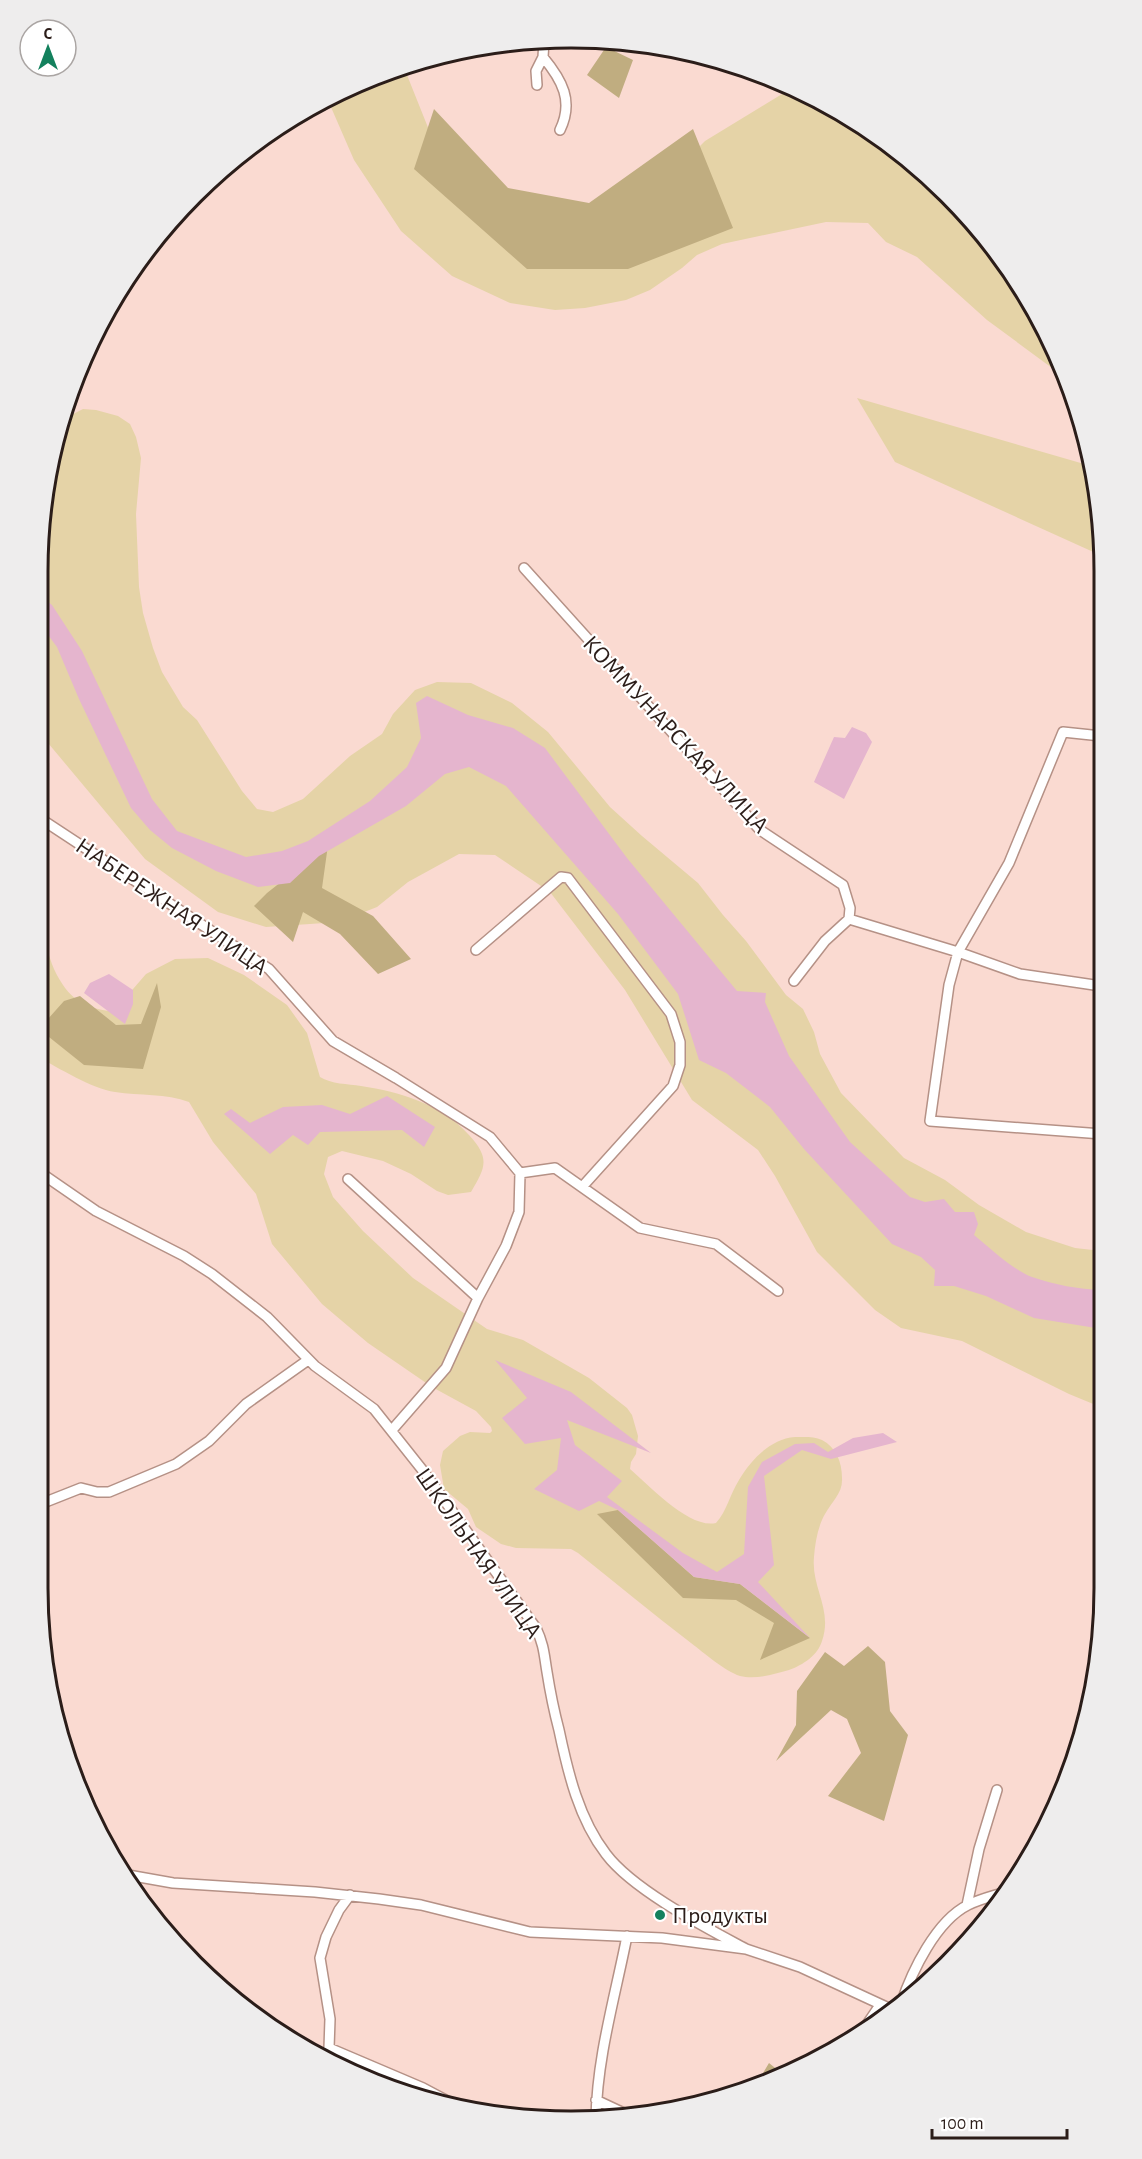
<svg xmlns="http://www.w3.org/2000/svg" width="1142" height="2159" viewBox="0 0 1142 2159" font-family="'Alegreya Sans',sans-serif">
	<rect width="100%" height="100%" fill="#fadad1"/>
	<path fill="#e5d3a7" d="M403 65 439 155 557 235 682 164 705 141 787 91 794 88 807 93 922 170 994 246 1064 367 1067 379 987 320 917 257 886 242 868 223 826 222 722 244 697 255 682 268 650 290 626 300 585 308 555 310 510 303 452 276 401 231 354 160 327 98Z
		M857 398 1091 466 1100 501V555L895 462Z
		M83 409 96 410 118 416 130 424 136 437 141 458 136 514 139 587 143 613 153 648 162 672 183 707 197 720 242 791 257 809 273 812 303 799 350 756 382 734 393 714 415 690 437 682 471 683 512 703 548 732 610 807 642 836 698 883 723 915 746 941 786 995 803 1009 814 1032 820 1054 841 1093 904 1158 945 1180 979 1205 1026 1232 1075 1248 1102 1251 1103 1408 1069 1394 962 1341 901 1328 875 1310 817 1252 775 1176 758 1150 692 1100 625 990 550 892 495 855 459 854 408 882 377 907 339 922 266 927 218 912 145 859 38 731 39 536 56 433C60 420 71 415 83 409Z
		M38 928C46 941 48 955 54 969 68 999 84 1009 117 1012L127 996 146 974 175 959 208 958 244 975 287 1005 307 1033 320 1077C331 1084 348 1084 361 1086 400 1092 442 1104 469 1135 490 1158 486 1167 471 1192L448 1195 437 1191 411 1174 383 1161 342 1151 328 1157 324 1174 333 1197 363 1231 413 1278 487 1329 523 1340 589 1378 627 1408 632 1415 638 1436 636 1454 631 1462 630 1469C650 1486 689 1529 716 1523 727 1511 730 1494 739 1480 751 1460 770 1439 795 1437 803 1437 814 1436 822 1440 836 1447 842 1462 842 1478 843 1493 832 1501 825 1514 818 1526 815 1543 814 1557 811 1588 833 1609 822 1641 818 1655 803 1665 789 1670 774 1674 756 1680 740 1676 725 1671 704 1653 691 1643 653 1614 616 1583 578 1553L571 1549 516 1548 501 1544 476 1527 468 1509 444 1489 440 1465 443 1451 460 1436 470 1432 490 1433 492 1431 491 1427 476 1411 432 1387 368 1343 322 1304 272 1244 256 1194 213 1142 189 1102C166 1093 140 1096 115 1092 92 1089 59 1068 38 1057Z"/>
	<path fill="#c0ad80" d="M606 47 633 60 619 98 587 75Z
		M434 109 508 188 589 203 693 129 733 228 628 269H527L414 169Z
		M328 845 322 888 373 916 411 959 378 974 340 934 303 912 293 942 254 906 267 893Z
		M157 983 161 1007 143 1069 84 1065 39 1029 64 1001 80 996 116 1025 141 1024Z
		M618 1510 694 1577 740 1584 810 1638 760 1660 774 1623 736 1600 683 1598 597 1514Z
		M868 1646 885 1662 890 1711 908 1735 884 1821 828 1796 861 1753 847 1719 831 1710 776 1761 796 1725 797 1691 825 1652 844 1666Z
		M769 2063 785 2076 775 2081 756 2085Z"/>
	<path fill="#e5b5ce" d="M39 595 52 605 82 651 152 799 177 831 246 857 282 851 308 841 370 801 407 767 421 738 416 703 427 696 468 715 513 728 545 748 627 858 737 991 766 993 765 1002 789 1056 850 1142 910 1197 925 1202 944 1199 955 1212H974L978 1224 974 1235C990 1248 1013 1270 1032 1277 1055 1285 1078 1289 1102 1290V1329L1034 1318 986 1296 954 1286H934L935 1270 921 1257 892 1244 804 1149 770 1107 726 1073 699 1060 678 994 618 914 506 786 469 767 445 774 406 806 319 856 290 883 258 887 216 871 172 848 150 830 131 808 79 699 57 647 39 623Z
		M852 727 866 733 872 742 844 799 814 782 834 737 845 738Z
		M109 974 133 990V1004L125 1024 84 993 90 983Z
		M387 1096 435 1127 424 1147 402 1130 320 1132 308 1145 293 1135 270 1154 224 1114 231 1109 250 1123 283 1107 322 1105 350 1114Z
		M495 1360 571 1392 651 1453 567 1420 575 1445 622 1481 607 1497 683 1553 717 1572 744 1554 748 1487 762 1462 795 1444 814 1443 828 1452 853 1438 883 1433 897 1442 831 1459 802 1450 764 1476 774 1565 758 1582 810 1638 740 1584 694 1577 618 1510 599 1501 579 1511 534 1489 557 1470 561 1438 525 1444 502 1418 527 1398Z"/>
	<g fill="none" stroke-linecap="round" stroke-linejoin="round">
		<defs>
			<path id="minor" d="M543 57C562 80 574 101 560 130
				M537 85 536 71 543 57 544 41
				M524 568 760 830 843 885 850 908 849 919
				M1101 736 1063 732 1009 863 958 952 949 985 930 1121 1102 1134
				M38 817 269 969 333 1041 396 1078 490 1137 520 1173 519 1212 506 1246 478 1298 446 1368 392 1430
				M476 950 561 877 568 878 671 1014 680 1042V1065L673 1086 582 1187
				M794 981 825 941 849 919 958 952 1020 974 1101 986
				M38 1171 96 1211 184 1256 212 1274 267 1317 315 1366 374 1409 424 1472 536 1628C544 1645 544 1654 547 1672 550 1691 554 1711 559 1730 568 1773 579 1819 606 1854 633 1890 705 1927 746 1949
				M520 1173 555 1168 640 1228 716 1244 778 1291
				M348 1179 478 1298
				M38 1505 81 1488 97 1492H109L176 1464 209 1441 246 1404 308 1360
				M128 1875 173 1883 315 1892 379 1899 421 1905 530 1932 662 1938 746 1949 800 1967 893 2010
				M967 1905 979 1849 997 1790
				M901 2004C912 1971 936 1921 968 1905 978 1900 989 1897 999 1894
				M859 2036 880 2005
				M329 2048 330 2019 320 1958 326 1937 339 1910 350 1895
				M325 2055 329 2048 423 2088 457 2106
				M596 2100 628 2115
				M596 2119C597 2057 615 1997 627 1936"/>
		</defs>
		<use href="#minor" stroke="#b59186" stroke-width="12"/>
		<use href="#minor" stroke="#fff" stroke-width="9"/>
	</g>
	<circle fill="#13815d" stroke="#fff" stroke-width="2" cx="660" cy="1915" r="6"/>
	<g text-anchor="middle" stroke-width="4.5" stroke-linejoin="round" paint-order="stroke">
		<g font-size="24" fill="#2b1d19" stroke="#fff">
			<text transform="translate(676 734) rotate(47)" y="8">КОММУНАРСКАЯ УЛИЦА</text>
			<text transform="translate(172 906) rotate(34)" y="8">НАБЕРЕЖНАЯ УЛИЦА</text>
			<text transform="translate(479 1553) rotate(55)" y="8">ШКОЛЬНАЯ УЛИЦА</text>
		</g>
		<g font-size="24" fill="#2b1d19" stroke="#fff" text-anchor="start">
			<text x="672" y="1923">Продукты</text>
		</g>
	</g>
	<path d="M0 0H1142V2159H0ZM571 48H571A523 523 0 0 1 1094 571V1588A523 523 0 0 1 571 2111H571A523 523 0 0 1 48 1588V571A523 523 0 0 1 571 48Z" fill="#eeeded" fill-rule="evenodd"/>
	<path fill="none" stroke="#2b1d19" stroke-width="3" d="M571 48H571A523 523 0 0 1 1094 571V1588A523 523 0 0 1 571 2111H571A523 523 0 0 1 48 1588V571A523 523 0 0 1 571 48Z"/>
	<g transform="translate(48 48)"><circle r="28" fill="#ffffff" stroke="#aaa5a3" stroke-width="1.5"/>
	<path d="M0-4.5L10 22L0 15L-10 22Z" fill="#13815d"/>
	<text y="-9" font-size="16" font-weight="bold" text-anchor="middle" fill="#2b1d19">С</text>
	</g>
	<path d="M932 2129v9h135v-9" fill="none" stroke="#2b1d19" stroke-width="3"/>
	<text x="941" y="2129" font-size="18" fill="#2b1d19" stroke="#ffffff" stroke-width="4.5" paint-order="stroke">100 m</text>
</svg>
